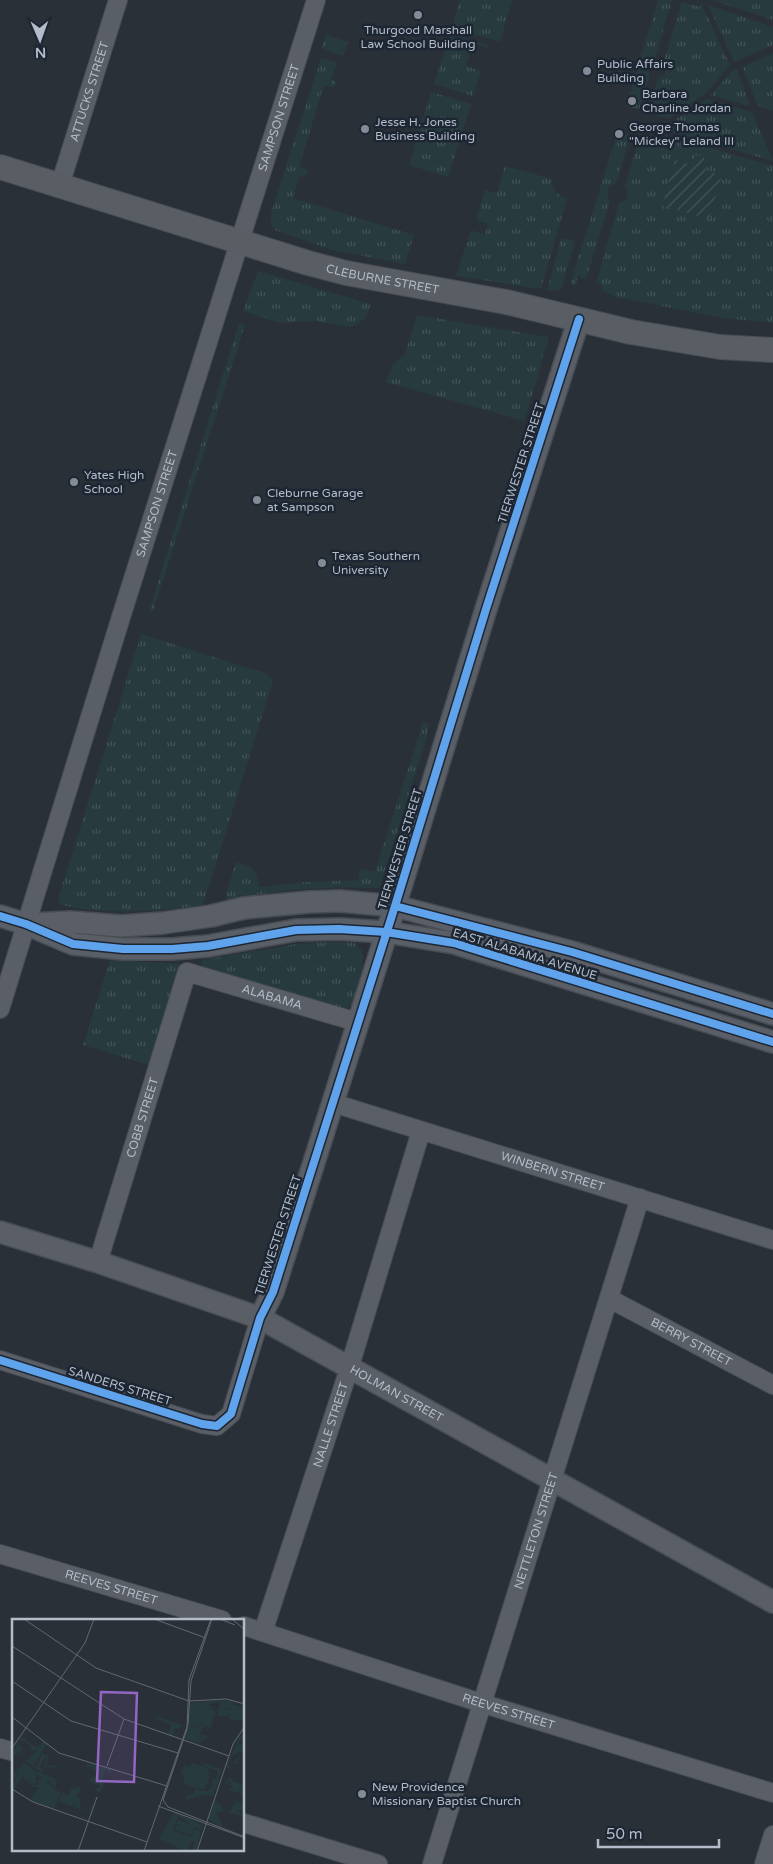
<svg xmlns="http://www.w3.org/2000/svg" width="773" height="1864" viewBox="0 0 773 1864" font-family="'Varela Round',sans-serif">
	<defs>
		<pattern id="grass-tufts" width="24" height="20" patternUnits="userSpaceOnUse" patternTransform="scale(1.25)"><rect width="24" height="20" fill="#273a3e"/><path d="M3 7l-1-3M5 7V3M7 7l1-3M15 17l-1-3M17 17v-4M19 17l1-3" fill="none" stroke="#445559"/></pattern>
		<pattern id="garden-furrows" width="10" height="10" patternUnits="userSpaceOnUse" patternTransform="scale(1.25)"><rect width="10" height="10" fill="#273a3e"/><path d="M-1 1l2-2M0 10L10 0M9 11l2-2" fill="none" stroke="#445559"/></pattern>
	</defs>
	<rect width="100%" height="100%" fill="#2a3038"/>
	<path fill="url(#grass-tufts)" d="M460 0H512L500 42 452 27Z
		M658 0H672L655 58 648 60 646 66 650 75 639 109 626 106Z
		M712 0H773V20Z
		M682 2 700 7 701 3 730 65 706 93 668 119 648 113 658 78C667 75 668 68 664 61Z
		M708 5 773 27V45L734 62Z
		M450 34 488 45V48L473 43 466 66 481 71 473 96 434 84Z
		M326 35 348 42 343 56 321 48Z
		M773 53V111L757 105 743 67Z
		M321 58 337 63 331 80 336 82 334 88 324 85 299 167 308 170 306 176 300 175 293 198 414 235 405 264 332 250 275 230 271 225V213Z
		M737 69 750 106 711 95 732 71Z
		M431 92 471 104 448 177 409 165Z
		M707 99 752 112 773 161 666 130 675 120Z
		M618 131 631 135 616 183 608 187V197L610 201 586 279 578 276 575 285 570 284Z
		M664 135 703 146 700 156 692 165 675 160 709 219 722 175 706 170 704 159 707 147 773 166V323L723 318 616 297 602 290 603 285 596 283 619 203 627 199 628 191 625 186 640 136 661 143Z
		M505 166 552 179C552 191 557 195 567 199L541 289 456 276 471 230 485 235 488 224 476 220 485 190 497 193Z
		M561 238 575 241 561 290 547 291Z
		M258 271 371 304 365 318 356 325 350 327 316 321 281 323 243 311Z
		M417 315 548 337C550 344 544 349 543 356 538 378 531 399 524 421L386 382 393 364 404 355 406 350Z
		M239 323 245 325 153 611H149Z
		M141 634 267 674 272 679V684L210 883 202 905C164 911 128 913 90 910 80 908 70 908 60 904L58 899Z
		M423 722 429 724 426 740 379 888C327 886 278 889 227 900V891L236 862C256 868 255 867 259 887L308 882 359 880V870L361 869 375 872Z
		M333 942 355 943 362 951 363 966 352 1003 347 1009 201 967 202 960 296 944Z
		M110 960 182 964 149 1065 83 1045Z"/>
	<path fill="url(#garden-furrows)" d="M703 146 707 147 704 159 709 160 706 170 722 175 709 219 662 206 675 160 692 165 695 155 700 156Z"/>
	<g fill="none" stroke-linecap="round" stroke-linejoin="round">
		<defs>
			<g id="minor">
				<path id="s1" d="M60 185 118 0"/>
				<path id="s2" d="M0 1009 121 617 316 0"/>
				<path id="s3" d="M333 1103 773 1240"/>
				<path id="s4" d="M98 1262 187 972 357 1022"/>
				<path id="s5" d="M610 1299 773 1385"/>
				<path d="M0 1360 202 1424 217 1426 231 1414 260 1318"/>
				<path id="s6" d="M0 1554 222 1620"/>
				<path id="s7" d="M244 1626 481 1703 773 1793"/>
				<path id="s8" d="M263 1632 349 1369 421 1131"/>
				<path d="M0 1748 14 1752"/>
				<path d="M244 1823 378 1864"/>
				<path id="s9" d="M432 1864 640 1198"/>
				<path d="M764 1864 773 1835"/>
			</g>
			<g id="tertiary">
				<path d="M0 916 26 924 73 944 123 949H172L208 946 296 930 339 929 386 932 454 943 773 1042"/>
				<path d="M34 924 70 922 121 926 163 923 211 916 244 908 309 902 340 901 395 906 572 952 773 1014"/>
				<path id="s10" d="M0 1232 98 1262 260 1318 773 1602"/>
				<path d="M260 1318 273 1292 395 906 486 609 579 319"/>
			</g>
			<g id="secondary">
				<path id="s11" d="M0 167 308 263 346 273 506 302 631 332 720 347 773 350"/>
			</g>
		</defs>
		<use href="#minor" stroke="#484c53" stroke-width="20"/>
		<use href="#tertiary" stroke="#484c53" stroke-width="24"/>
		<use href="#secondary" stroke="#484c53" stroke-width="26"/>
		<use href="#minor" stroke="#5a5e66" stroke-width="18"/>
		<use href="#tertiary" stroke="#5a5e66" stroke-width="21"/>
		<use href="#secondary" stroke="#595d64" stroke-width="24"/>
		<defs>
			<path id="cycleway" d="M395 906 572 952 773 1014
				M0 916 26 924 73 944 123 949H172L208 946 296 930 339 929 386 932 454 943 773 1042
				M0 1360 202 1424 217 1426 231 1414 260 1318 273 1292 395 906 486 609 579 319"/>
		</defs>
		<use href="#cycleway" stroke="#1d2633" stroke-width="11"/>
		<use href="#cycleway" stroke="#60a3ed" stroke-width="8"/>
	</g>
	<g fill="#848b96" stroke="#1d2633" stroke-width="2">
		<circle cx="418" cy="15" r="5"/>
		<circle cx="587" cy="71" r="5"/>
		<circle cx="632" cy="101" r="5"/>
		<circle cx="365" cy="129" r="5"/>
		<circle cx="619" cy="134" r="5"/>
		<circle cx="74" cy="482" r="5"/>
		<circle cx="257" cy="500" r="5"/>
		<circle cx="322" cy="563" r="5"/>
		<circle cx="362" cy="1794" r="5"/>
	</g>
	<g text-anchor="middle" stroke-width="5" stroke-linejoin="round" paint-order="stroke">
		<g font-size="12" fill="#b4bcc9" stroke="#1d2633" text-anchor="start">
			<text x="418" y="34" text-anchor="middle">Thurgood Marshall<tspan x="418" dy="14">Law School Building</tspan></text>
			<text x="597" y="68">Public Affairs<tspan x="597" dy="14">Building</tspan></text>
			<text x="642" y="98">Barbara<tspan x="642" dy="14">Charline Jordan</tspan></text>
			<text x="375" y="126">Jesse H. Jones<tspan x="375" dy="14">Business Building</tspan></text>
			<text x="629" y="131">George Thomas<tspan x="629" dy="14">"Mickey" Leland III</tspan></text>
			<text x="84" y="479">Yates High<tspan x="84" dy="14">School</tspan></text>
			<text x="267" y="497">Cleburne Garage<tspan x="267" dy="14">at Sampson</tspan></text>
			<text x="332" y="560">Texas Southern<tspan x="332" dy="14">University</tspan></text>
			<text x="372" y="1791">New Providence<tspan x="372" dy="14">Missionary Baptist Church</tspan></text>
		</g>
		<g font-size="12" fill="#b4bcc9" stroke="#1d2633">
			<text dy="4" stroke="none"><textPath href="#s1" startOffset="98">ATTUCKS STREET</textPath></text>
			<text dy="4" stroke="none"><textPath href="#s2" startOffset="934">SAMPSON STREET</textPath></text>
			<text dy="4" stroke="none"><textPath href="#s11" startOffset="399">CLEBURNE STREET</textPath></text>
			<text transform="translate(521 463) rotate(-72)" y="4">TIERWESTER STREET</text>
			<text dy="4" stroke="none"><textPath href="#s2" startOffset="529">SAMPSON STREET</textPath></text>
			<text transform="translate(400 849) rotate(-73)" y="4">TIERWESTER STREET</text>
			<text transform="translate(525 954) rotate(17)" y="4">EAST ALABAMA AVENUE</text>
			<text dy="4" stroke="none"><textPath href="#s4" startOffset="392">ALABAMA</textPath></text>
			<text dy="4" stroke="none"><textPath href="#s4" startOffset="151">COBB STREET</textPath></text>
			<text dy="4" stroke="none"><textPath href="#s3" startOffset="230">WINBERN STREET</textPath></text>
			<text transform="translate(278 1235) rotate(-72)" y="4">TIERWESTER STREET</text>
			<text dy="4" stroke="none"><textPath href="#s5" startOffset="92">BERRY STREET</textPath></text>
			<text transform="translate(120 1386) rotate(17)" y="4">SANDERS STREET</text>
			<text dy="4" stroke="none"><textPath href="#s10" startOffset="430">HOLMAN STREET</textPath></text>
			<text dy="4" stroke="none"><textPath href="#s8" startOffset="218">NALLE STREET</textPath></text>
			<text dy="4" stroke="none"><textPath href="#s9" startOffset="349">NETTLETON STREET</textPath></text>
			<text dy="4" stroke="none"><textPath href="#s6" startOffset="116">REEVES STREET</textPath></text>
			<text dy="4" stroke="none"><textPath href="#s7" startOffset="278">REEVES STREET</textPath></text>
		</g>
	</g>
	<g transform="translate(12 1619)">
		<rect width="232" height="232" fill="#2a3038"/>
		<path d="M207 81 222 83 217 97H206L204 91 193 89 189 105 197 110 200 106 199 110H196L191 108 189 109 179 106 173 119 186 124 190 115 196 117 187 125 173 120 179 84ZM208 82 207 91 210 83 220 87 219 91 213 89 210 96 196 85ZM145 97 170 106 168 110 163 109 161 117 156 115 159 106 144 100ZM228 116 230 118 226 125 232 126V136L229 132 220 137 218 142 222 144 229 135 225 146 218 143 216 146 224 152 214 148ZM9 118 25 129 24 126 27 128 32 121 35 125 21 147 25 148 30 134 36 137V140L33 148 42 146 46 148 45 151 42 148 32 149 34 137 27 148 32 150 30 154 10 140 15 141 25 131 18 132 19 127 12 122H7V127L14 133 9 131 11 136 6 132 4 134 6 138 1 134ZM2 136 23 152 45 160 43 170 49 174 42 190 18 181 27 168H23L10 159 2 170 0 168 4 161 0 152 22 166H26L29 158 25 155 23 161 26 163 22 165 7 156 4 152 12 144ZM37 161 44 173 41 179 28 164ZM192 144 210 150 201 177 191 176 175 181 173 178 181 175 184 170 167 162 186 169V171L196 172 201 167V159L204 160 206 152 191 147ZM75 145 101 149 98 155 95 151 91 156V168L87 174 82 169H87V165H81L82 163 76 161 85 155 79 148H75L78 151 74 150ZM218 159 224 164H230L232 177 227 175 229 167 226 174 216 171 221 167H218L219 162 214 165 213 163ZM61 166 70 169 65 177 69 180 68 189 77 192 82 183 78 193 62 188 63 182 61 188 47 182 50 174 56 176 60 169 66 170ZM224 181 232 184V192L225 191 232 197 217 194ZM162 193 191 206 190 211 186 210 166 197 161 211 179 218 183 210 189 213 184 232H180L183 223 180 222 174 232 147 220ZM166 201 183 207 179 216 163 211Z" fill="#273a3e" fill-rule="evenodd"/>
		<path d="M209 83 232 88V102L217 100 220 88 219 90 213 89 210 97 205 95ZM193 89 204 92 198 109 189 104ZM178 106 190 110 186 124 173 119ZM181 144 196 149 198 157 192 171 171 164 173 157 169 155 172 146 176 148ZM32 160 44 172 42 179 36 178 28 164ZM203 180 212 191 204 194 211 208 196 201Z" fill="#273a3e"/>
		<path fill="none" stroke="#616872" stroke-width="1" d="M12 0 84 49 177 82 214 80 233 85M142 0 194 19M199 0 177 61 175 110 151 181 156 188 233 218M208 0 223 6M220 0 233 11M0 27 112 100 217 137M0 62 59 102 166 134M0 98 47 134 155 167M0 129 73 24 82 0M95 147 112 100M0 170 21 183 135 223M146 187 233 219M66 232 85 178M132 232 176 105 179 62 200 0M185 232 221 125 233 107"/>
		<path fill="#9266c3" fill-opacity="0.15" stroke="#9266c3" stroke-width="2.5" d="M89 73 125 74 122 163 85 162Z"/>
		<rect width="232" height="232" fill="none" stroke="#b4bcc9" stroke-width="2.5"/>
	</g>
	<g transform="translate(40 40) rotate(178)" stroke="#1d2633" stroke-width="4" paint-order="stroke">
	<path d="M0-4L9 19L0 12L-9 19Z" fill="#b4bcc9"/>
	<text y="-8" font-size="14" font-weight="bold" text-anchor="middle" fill="#b4bcc9">N</text>
	</g>
	<path d="M598 1839v8h121v-8" fill="none" stroke="#b4bcc9" stroke-width="2.5"/>
	<text x="606" y="1839" font-size="15" fill="#b4bcc9" stroke="#1d2633" stroke-width="4" paint-order="stroke">50 m</text>
</svg>
